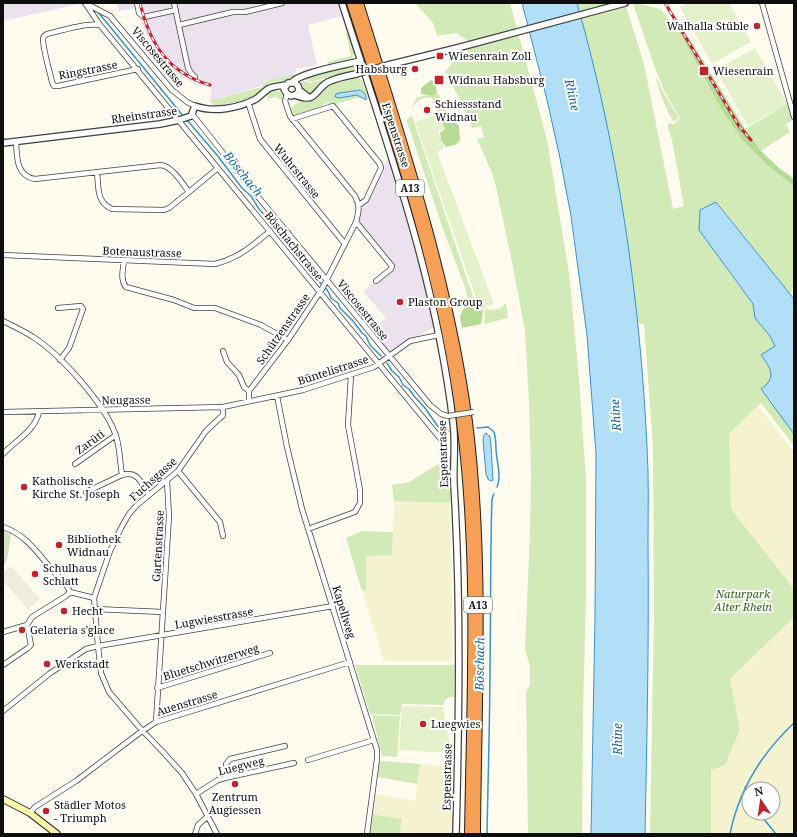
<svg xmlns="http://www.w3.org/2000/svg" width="797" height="837" viewBox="0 0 797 837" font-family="'Noto Serif',serif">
	<rect width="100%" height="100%" fill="#fffcef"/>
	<path fill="#ece2ed" d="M3 3H84L3 21Z
		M117 3H342L346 15 308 25 317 65 296 69 295 74 266 81 262 86 209 101 212 88 196 85 179 75 169 66 160 56 146 34 136 8 119 11Z
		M389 156 420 261 435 326 389 356 370 331 386 318 363 291 391 269 392 266 356 222 359 205 362 204Z"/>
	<path fill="#f5f2cf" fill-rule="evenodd" d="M758 406 794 452V589L731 509 729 434Z
		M394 501 450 503 453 661H384L362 591 366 590V556L392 554Z
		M794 617V834H711V769L725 765 740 730 730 679ZM749 789H773V813H749Z
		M420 764 455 767 454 834H400L402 819 371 814 375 794 415 801Z"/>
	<path fill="#d2eab8" d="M415 3H510L547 140 569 273 579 378 586 480V596L583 713 582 834H528L526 693 530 684V667L525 649 530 530 531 474 529 403 525 331 513 267 496 187 492 173 477 139 484 137 481 126 472 128 466 117 463 105 445 72 457 57 461 54 468 53 467 40 456 33 437 36 433 23Z
		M577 3H625L644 64 673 209 684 206 672 140 668 128V123L674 124 680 118 665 92 656 71 633 4H640L660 9 679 31 721 109 743 141 768 166 794 186V286L790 294 717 202 699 230 753 305 755 318 770 336 775 346 770 367 771 375 768 384 761 389 794 434V446L761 403 729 434 731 509 794 589V617L730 679 740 730 725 765 711 770V834H650L654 612 653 447 644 324 638 323 622 205Z
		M349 32 354 53 352 59 348 61 328 65 327 62 351 56 346 33Z
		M169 67 183 78 174 84 173 85 162 72Z
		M348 67H355L358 69 314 81H307L304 78Z
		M295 74C290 83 278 80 270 83 264 86 260 92 255 95 245 101 231 104 219 105L215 106 209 101 262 87 266 81Z
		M360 77 368 95 329 106 328 103 323 104 322 108 295 115 293 114 290 109 298 102H307L316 100 327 87 333 84Z
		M657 78 663 92 679 118 674 121H673C665 107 660 94 656 79Z
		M328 79 311 94H306C301 89 299 86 302 80L310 83Z
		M274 90 282 93 283 99 281 100 276 97 268 99 267 94Z
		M439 94 447 113 440 116 432 98C423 97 419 99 413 106L412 105 417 97C425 95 431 97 439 94Z
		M787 104 793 120 786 124 790 132 761 151 745 129Z
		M412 116 477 309 469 304 465 287 444 232 407 122 408 118Z
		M506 303 508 318 484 324 485 310 499 309Z
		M451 456 450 503 394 501 392 485 409 482Z
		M362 531 393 532 392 555 366 556V590L362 591 346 538Z
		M355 665H454V697C448 697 444 698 444 705L402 704 400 715 370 714Z
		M372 715 400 716 397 757 382 756Z
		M382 761 420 764 417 784 377 777 379 763Z
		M371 814 402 819 400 834H368Z"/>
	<path fill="#b6db97" d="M679 31 689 38 745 129 761 151 779 168 794 179V186L768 166 743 141 721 109Z
		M431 80 435 81 437 94 431 96 421 94V88Z
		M447 114 459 126 460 140 455 145 446 147 441 140 440 133 445 129 440 117Z
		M469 305 477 311 483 310 481 324 462 328 460 317 463 309Z"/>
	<path fill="#d6e1c0" d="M3 530 11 535 7 560 3 567Z"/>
	<path fill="#e4f1ca" d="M688 3H729L751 42 712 64 680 7Z
		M755 48 787 104 748 126 716 70Z
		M438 114 444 129 438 131 444 148 437 152 494 304 480 309 415 122Z
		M402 706 443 707 449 741 448 753 399 750Z"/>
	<path fill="#efebde" d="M11 566 40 599 28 609 3 581V572Z"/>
	<path fill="#b3def7" stroke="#3993cf" d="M522 3H577C618 147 640 297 647 447 649 479 648 511 648 544 649 640 647 737 645 834H591L595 618 596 454 587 335 571 216 560 158 547 100Z
		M360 90C364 92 367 96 366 100L357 95 339 98 335 97 336 94 339 93Z
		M716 202 794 299V434L761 389C777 378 771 368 761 355L775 346 770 336 755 318 753 304 699 230 700 210Z
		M486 433 490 437 491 445 493 480 490 481 488 479 486 474 483 440 484 435Z"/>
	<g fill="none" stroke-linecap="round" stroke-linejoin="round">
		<path stroke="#3993cf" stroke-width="1.5" d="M98 12 184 117
			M187 120 217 155 242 188 251 196 259 209 284 237 293 252 299 257 322 285
			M325 287 329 293 331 298 338 303 340 308 353 321 362 333 366 336 370 345 381 356
			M387 363 392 371 399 377 403 385 409 389 414 396 425 408 439 428 443 431H448
			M477 428 488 427 494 432C497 441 495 449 497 458 498 468 501 477 497 487
			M745 787 749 796
			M759 813 776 834
			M487 834C488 777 490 720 490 663 491 609 490 554 492 499L494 494
			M730 834C739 789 761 754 794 723"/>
		<defs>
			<path id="minor" d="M85 3 100 25 444 443
				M137 3 139 13 144 17 176 10
				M174 3 188 68 191 73 195 77
				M762 3 794 117
				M87 4 110 16 172 90 187 102 195 106
				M100 25C89 22 59 31 47 34 44 36 43 36 43 39 43 50 50 72 52 82L54 86H58L138 69
				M179 25 233 12H245L282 3
				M248 102 260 139 345 244
				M192 114 254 192 430 405 441 414 448 416
				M292 119 333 106 380 164 381 168 366 200 359 205
				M16 142C17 157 16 176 35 179L161 165C173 167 182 183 189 192L218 168
				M97 173C99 188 96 202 112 209L164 210 169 208 189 192
				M356 222 392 266 391 269 376 281
				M3 255 215 264C239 258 252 246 270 231
				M124 261C123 269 120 280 126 287L174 300 194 308H215L261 325 288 340
				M58 308 81 306 83 309 69 348 60 360
				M3 321C13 326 24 331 33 337 60 354 106 405 116 436 120 448 120 463 122 475 138 470 141 483 149 495
				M223 351 227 362 239 375 244 387 249 391
				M277 396 287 447 302 509 377 750V759L367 834
				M249 401V391L288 340 322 289 356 222C359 211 360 205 355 196L290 116 285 101 287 94
				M3 412 223 407 303 390 374 367 410 341 439 335
				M3 454C16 440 35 431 39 412
				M75 464 116 435
				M178 471 215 516 220 522 223 536
				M86 492 122 475
				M3 527C25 534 38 553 52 570 59 577 67 583 70 592
				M308 529 355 512 360 503V490L348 425 351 375
				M70 592 94 598
				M95 609 163 612
				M3 632 27 625 32 617 66 596 70 592
				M3 665 28 648 31 645 27 625
				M157 688 270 653
				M3 711 49 674 86 649 98 646 94 598 110 551 121 528 129 514 137 505 178 471 206 431 223 415V407
				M156 722 169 516 167 481
				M308 760 374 740
				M225 778 228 772 226 764 230 759 285 746
				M196 794 218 780 225 778 294 763
				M30 813 35 807 76 781 138 734 156 722 350 662
				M195 834 198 825 207 817
				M217 834 196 794 182 773 163 752 140 728 109 692 101 673 98 646 333 606"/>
			<path id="tertiary" d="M342 3C386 141 436 277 453 422 456 443 453 464 454 485 461 601 459 718 456 834
				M388 65 457 48 625 3
				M292 82C302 72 345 65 360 61
				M299 90 297 94 291 96 287 94 284 89 288 83H295L298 86 299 90 308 97
				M295 95C317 104 314 90 328 82 336 78 346 76 356 74
				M3 143 160 124 179 120 191 116 195 106C214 113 239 108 256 99 260 96 264 92 268 89 273 86 280 86 286 85"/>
			<path id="secondary" d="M3 799 30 813 57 834"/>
			<path id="motorway" d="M351 3C397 146 447 289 463 439 478 570 471 702 469 834
				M359 3C402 141 449 278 468 422 485 557 477 698 476 834"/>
		</defs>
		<use href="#minor" stroke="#414141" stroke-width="6"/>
		<use href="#tertiary" stroke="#414141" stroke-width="8"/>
		<use href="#secondary" stroke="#303030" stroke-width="8"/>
		<use href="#motorway" stroke="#1f1f1f" stroke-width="10"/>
		<use href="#minor" stroke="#fff" stroke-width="4.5"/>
		<use href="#tertiary" stroke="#fff" stroke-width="5.5"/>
		<use href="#secondary" stroke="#fff5aa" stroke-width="6"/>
		<use href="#motorway" stroke="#f69f56" stroke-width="8"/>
		<defs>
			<path id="rail" d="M140 3C150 44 168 73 210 85
				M665 3 739 126 751 140"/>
		</defs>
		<use href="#rail" stroke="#c0242b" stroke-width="3"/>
		<use href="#rail" stroke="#fff" stroke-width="1.5" stroke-dasharray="4.5" stroke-linecap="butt"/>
		<defs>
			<path id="minor-bridge" d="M448 416 474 412"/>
			<path id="tertiary-bridge" d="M356 74 388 65"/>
		</defs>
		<use href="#minor-bridge" stroke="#414141" stroke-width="6" stroke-linecap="butt"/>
		<use href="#tertiary-bridge" stroke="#414141" stroke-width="8" stroke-linecap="butt"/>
		<use href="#minor-bridge" stroke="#fff" stroke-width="4.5"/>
		<use href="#tertiary-bridge" stroke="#fff" stroke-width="5.5"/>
	</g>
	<g fill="#c0242b" stroke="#fff" stroke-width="1.5">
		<circle cx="757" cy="26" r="4"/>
		<rect x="436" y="52" width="8" height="8" rx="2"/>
		<circle cx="415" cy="69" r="4"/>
		<rect x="699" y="66" width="10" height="10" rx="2"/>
		<rect x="434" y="75" width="10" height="10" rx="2"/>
		<circle cx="427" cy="110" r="4"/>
		<circle cx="400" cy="302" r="4"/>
		<circle cx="24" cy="487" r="4"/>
		<circle cx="59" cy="545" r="4"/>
		<circle cx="35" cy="574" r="4"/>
		<circle cx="64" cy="611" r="4"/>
		<circle cx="22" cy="630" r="4"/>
		<circle cx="47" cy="664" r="4"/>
		<circle cx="423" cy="724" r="4"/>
		<circle cx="235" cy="784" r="4"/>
		<circle cx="46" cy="811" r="4"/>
	</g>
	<g text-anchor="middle" stroke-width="4" stroke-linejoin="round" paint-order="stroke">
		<g fill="#fff" stroke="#565656" stroke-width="1">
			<rect x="396" y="180" width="28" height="16" rx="3"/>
			<rect x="464" y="597" width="28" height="16" rx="3"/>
		</g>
		<g font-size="10" font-weight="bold" fill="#0e0e0e">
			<text x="410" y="192">A13</text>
			<text x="478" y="609">A13</text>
		</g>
		<g font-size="11" fill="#0e0e0e" stroke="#fff" text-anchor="start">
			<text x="749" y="30" text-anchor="end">Walhalla Stüble</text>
			<text x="448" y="60">Wiesenrain Zoll</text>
			<text x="407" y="73" text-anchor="end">Habsburg</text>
			<text x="713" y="75">Wiesenrain</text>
			<text x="448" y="84">Widnau Habsburg</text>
			<text x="435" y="108">Schiessstand<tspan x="435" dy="13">Widnau</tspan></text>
			<text x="408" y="306">Plaston Group</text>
			<text x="32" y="485">Katholische<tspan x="32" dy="13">Kirche St. Joseph</tspan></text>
			<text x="67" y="543">Bibliothek<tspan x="67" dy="13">Widnau</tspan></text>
			<text x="43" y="572">Schulhaus<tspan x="43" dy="13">Schlatt</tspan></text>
			<text x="72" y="615">Hecht</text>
			<text x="30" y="634">Gelateria s'glace</text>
			<text x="55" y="668">Werkstadt</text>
			<text x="431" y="728">Luegwies</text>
			<text x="235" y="801" text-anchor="middle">Zentrum<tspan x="235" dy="13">Augiessen</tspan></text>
			<text x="54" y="809">Städler Motos<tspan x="54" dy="13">- Triumph</tspan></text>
		</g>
		<g font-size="11" fill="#0e0e0e" stroke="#fff">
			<text transform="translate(158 57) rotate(50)" y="4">Viscosestrasse</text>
			<text transform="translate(88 70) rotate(-11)" y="4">Ringstrasse</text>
			<text transform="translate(144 115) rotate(-8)" y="4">Rheinstrasse</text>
			<text transform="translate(396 135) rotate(72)" y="4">Espenstrasse</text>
			<text transform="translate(297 171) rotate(51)" y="4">Wuhrstrasse</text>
			<text transform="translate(294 246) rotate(51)" y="4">Böschachstrasse</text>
			<text transform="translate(142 252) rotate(2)" y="4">Botenaustrasse</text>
			<text transform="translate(363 310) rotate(51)" y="4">Viscosestrasse</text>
			<text transform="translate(283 329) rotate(-55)" y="4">Schützenstrasse</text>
			<text transform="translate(333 370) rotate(-18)" y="4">Büntelistrasse</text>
			<text transform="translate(126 400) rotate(-1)" y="4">Neugasse</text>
			<text transform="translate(90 442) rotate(-36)" y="4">Zarüti</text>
			<text transform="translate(443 454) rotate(-92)" y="4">Espenstrasse</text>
			<text transform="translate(153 479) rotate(-42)" y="4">Fuchsgasse</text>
			<text transform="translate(158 546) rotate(-87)" y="4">Gartenstrasse</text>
			<text transform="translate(344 612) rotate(73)" y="4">Kapellweg</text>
			<text transform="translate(214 618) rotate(-10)" y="4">Lugwiesstrasse</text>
			<text transform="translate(211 662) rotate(-17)" y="4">Bluetschwitzerweg</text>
			<text transform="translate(187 703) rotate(-17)" y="4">Auenstrasse</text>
			<text transform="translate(241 766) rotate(-14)" y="4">Luegweg</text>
			<text transform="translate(447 777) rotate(-89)" y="4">Espenstrasse</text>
		</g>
		<g font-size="11" font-style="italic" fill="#2d671d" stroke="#fff">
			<text x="743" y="598">Naturpark<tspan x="743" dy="13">Alter Rhein</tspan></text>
		</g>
		<g font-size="12" font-style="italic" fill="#1565a2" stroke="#fff">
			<text transform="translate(572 95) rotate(78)" y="4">Rhine</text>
			<text transform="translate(243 174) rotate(51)" y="4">Böschach</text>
			<text transform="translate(616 415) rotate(-94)" y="4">Rhine</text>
			<text transform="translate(480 664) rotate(-89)" y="4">Böschach</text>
			<text transform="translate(618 739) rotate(-90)" y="4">Rhine</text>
		</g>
	</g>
	<rect width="797" height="837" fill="none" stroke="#0e0e0e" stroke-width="8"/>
	<g transform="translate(761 801) rotate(347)"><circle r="19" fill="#ffffff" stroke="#9f9f9f"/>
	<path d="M0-3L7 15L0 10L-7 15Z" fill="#c0242b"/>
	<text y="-6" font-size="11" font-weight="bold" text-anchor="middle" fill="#0e0e0e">N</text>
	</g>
</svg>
